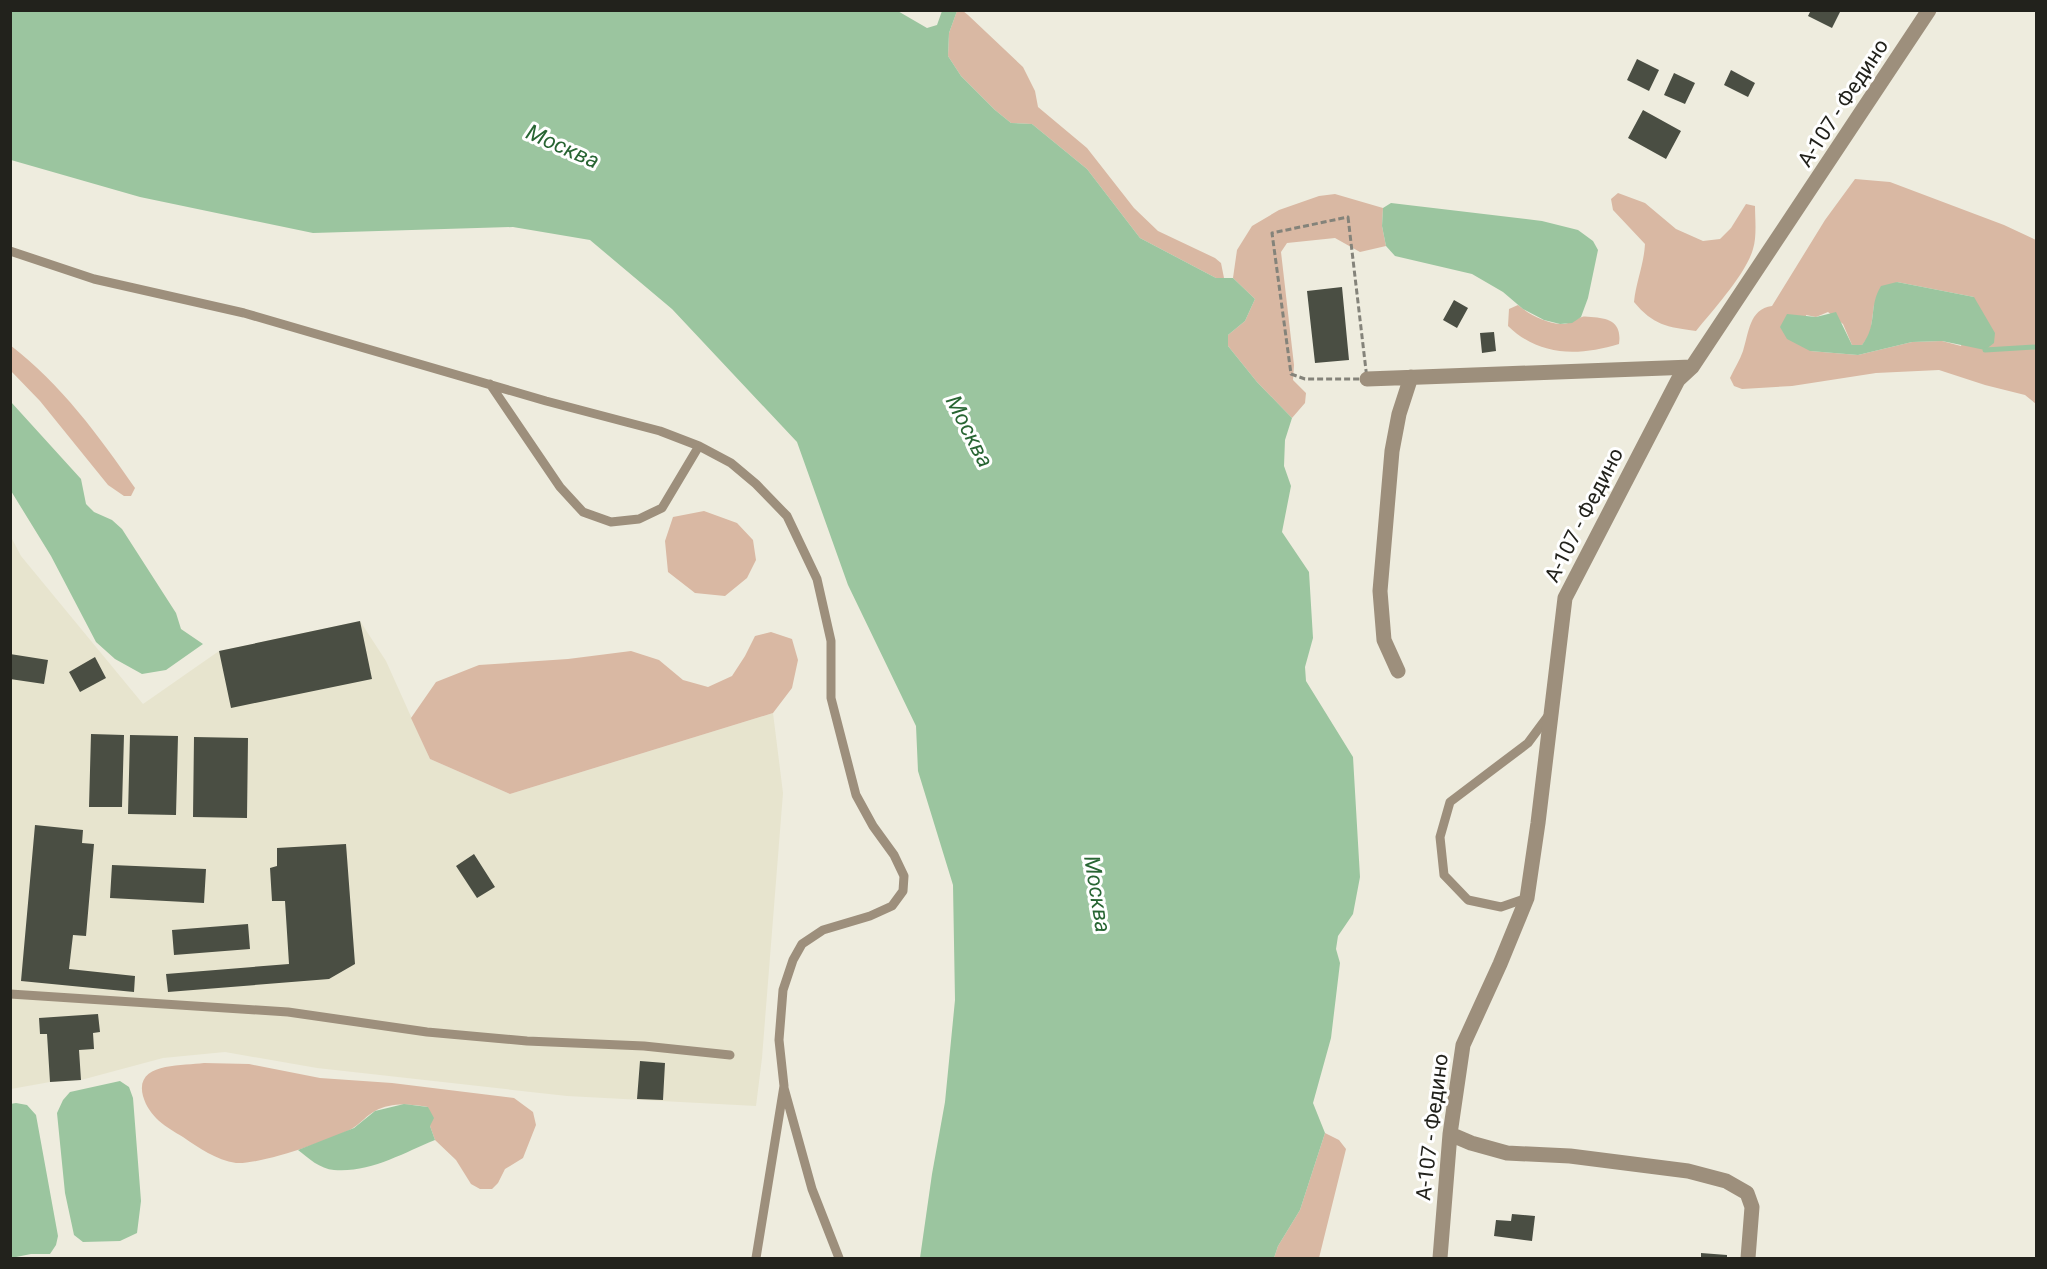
<svg xmlns="http://www.w3.org/2000/svg" width="2047" height="1269" viewBox="0 0 2047 1269" font-family="Roboto,sans-serif">
	<rect width="100%" height="100%" fill="#eeecde"/>
	<path fill="#e7e4ce" d="M10 535 21 556 143 704 219 651 360 621 386 661 430 759 510 794 773 713 783 793 762 1058 756 1106 567 1096 317 1068 225 1052 163 1058 81 1080 50 1082 11 1089Z"/>
	<path fill="#d9b8a3" fill-rule="evenodd" d="M957 11H963L968 15 1023 67 1035 91 1038 107 1087 148 1134 208 1158 231 1215 258 1221 263 1224 278H1216L1140 238 1087 169 1032 124 1011 123 995 110 961 76 948 56 949 33Z
		M1855 179 1890 182 2004 225 2036 240V404L2025 395 1985 385 1939 370 1876 373 1792 386 1742 389 1734 386 1730 378C1734 369 1740 360 1743 351 1749 333 1749 309 1772 306L1825 220ZM1897 282 1974 297 1961 346 1942 341 1912 342 1858 355 1810 351 1806 315 1816 317 1828 312 1843 324 1852 345H1862L1870 335 1874 305Z
		M1618 193 1645 203 1676 229 1703 241 1720 239 1731 228 1746 204 1755 206C1755 219 1757 236 1753 249 1746 274 1713 310 1696 331 1667 327 1653 325 1634 302 1636 282 1644 264 1645 244L1613 210 1611 199Z
		M1335 194 1383 208 1382 226 1386 246 1360 252 1335 238 1287 243 1281 252 1294 365 1293 380 1306 393 1305 403 1292 418 1257 382 1228 346V335L1245 321 1255 299 1233 278 1237 250 1252 226 1279 210 1319 196Z
		M1518 305C1528 314 1546 323 1560 324 1569 325 1574 319 1582 317 1585 316 1588 317 1591 317 1610 318 1622 323 1619 344 1579 356 1540 357 1508 326L1509 309Z
		M10 345C61 384 99 436 135 488L131 496H124L108 485 40 401 11 371Z
		M704 511 737 523 753 540 756 560 747 578 725 596 695 593 668 572 665 541 673 517Z
		M771 632 792 639 798 660 792 688 773 713 510 794 430 759 411 718 436 682 479 665 568 659 631 651 659 660 683 680 708 687 732 676 745 656 755 636Z
		M204 1063 249 1064 320 1078 392 1083 514 1098 533 1112 536 1125 523 1158 505 1169 498 1183 492 1189H480L471 1184 456 1160 435 1140 430 1126 428 1107C411 1104 391 1102 375 1111 367 1115 361 1123 353 1128 332 1140 259 1165 236 1163 216 1160 199 1148 183 1137 166 1127 149 1117 143 1096 134 1062 182 1066 204 1063Z
		M1325 1133 1339 1140 1346 1149 1319 1258H1274L1278 1246 1300 1210Z"/>
	<path fill="#9bc59f" d="M896 10 927 28 937 25 942 11H957L949 33 948 56 961 76 995 110 1011 123 1032 124 1087 169 1140 238 1216 278H1233L1255 299 1245 321 1228 335V346L1257 382 1292 418 1285 440 1284 466 1291 486 1282 532 1309 572 1313 638 1305 667 1306 681 1353 757 1360 877 1353 914 1338 936 1336 949 1340 963 1331 1038 1313 1103 1325 1133 1300 1210 1278 1246 1274 1258H920L932 1174 945 1102 955 1000 953 885 918 771 916 726 848 585 797 442 672 309 590 240 513 227 313 233 140 197 11 160V11Z
		M1391 203 1542 221 1578 230 1593 241 1598 250 1588 298 1581 317 1572 323 1560 324 1544 320 1523 309 1503 292 1472 274 1395 256 1386 246 1382 226 1383 208Z
		M1897 282 1974 297 1995 333 1994 343 1985 350 1942 341 1912 342 1858 355 1810 351 1787 339 1780 327 1787 314 1816 317 1836 312 1852 345H1862C1878 325 1868 307 1881 286Z
		M11 402 81 479 86 504 94 512 112 520 122 529 176 613 181 629 203 644 166 670 142 674 115 659 96 642 51 556 11 491Z
		M120 1081 129 1087 133 1098 141 1201 137 1233 120 1241 83 1242 74 1235 65 1193 57 1113 63 1100 70 1092Z
		M16 1103 27 1105 36 1115 58 1236 56 1245 50 1254H31L11 1258 10 1104Z
		M404 1104 428 1107 434 1118 430 1126 435 1140C403 1153 370 1173 334 1170 320 1169 308 1158 298 1150L354 1128 375 1111Z"/>
	<g fill="none" stroke-linecap="round" stroke-linejoin="round">
		<path stroke="#9bc59f" stroke-width="5" d="M1985 350 2036 347"/>
	</g>
	<path fill="#4a4e43" d="M1811 10H1838L1840 12 1832 28 1808 16Z
		M1637 59 1659 70 1649 91 1627 80Z
		M1731 70 1755 83 1748 97 1724 85Z
		M1674 73 1695 83 1685 104 1664 95Z
		M1643 110 1681 131 1666 159 1628 138Z
		M1342 287 1349 360 1315 363 1307 291Z
		M1454 300 1468 308 1457 328 1443 320Z
		M1494 332 1496 351 1482 353 1480 333Z
		M360 621 372 679 231 708 219 651Z
		M10 654 48 660 44 684 10 679Z
		M95 657 106 678 80 692 69 672Z
		M91 734 124 735 122 807H89Z
		M130 735 178 736 176 815 128 814Z
		M194 737 248 738 247 818 193 817Z
		M35 825 83 830 82 843 94 844 86 936 73 935 69 969 135 976 134 992 21 981Z
		M346 844 355 964 329 979 168 992 166 974 289 964 285 901H272L270 868 277 866V848Z
		M474 854 495 887 477 898 456 866Z
		M112 865 206 869 204 903 110 898Z
		M248 924 250 949 174 955 172 930Z
		M98 1014 100 1032 93 1033 94 1049 79 1050 81 1080 50 1082 47 1034H40L39 1018Z
		M640 1061 665 1063 663 1100 637 1099Z
		M1512 1214 1535 1216 1532 1241 1494 1236 1496 1220 1511 1221Z
		M1701 1253 1727 1255V1258H1701Z"/>
	<g fill="none" stroke-linecap="round" stroke-linejoin="round">
		<path stroke="#84837a" stroke-width="3" stroke-dasharray="6 3" stroke-linecap="butt" d="M1348 217 1367 379H1305L1291 374 1272 233Z"/>
		<path stroke="#9d8f7c" stroke-width="9" d="M10 251 94 279 244 313 546 401 660 431 699 446 731 463 756 484 787 516 817 579 831 641V698L856 795 873 826 894 855 904 876 903 891 892 906 870 916 823 930 802 944 793 960 783 990 779 1040 784 1086 756 1258
			M490 384 560 487 583 512 611 522 639 519 662 508 699 446
			M1527 898 1501 907 1468 900 1444 875 1440 837 1450 802 1528 743 1548 716
			M10 994 288 1012 427 1032 527 1041 644 1046 730 1055
			M784 1088 812 1189 839 1258"/>
		<path stroke="#9d8f7c" stroke-width="15" d="M1367 379 1692 367
			M1398 671 1384 640 1380 591 1392 451 1399 414 1411 377
			M1450 1134 1471 1143 1507 1153 1570 1156 1688 1171 1726 1181 1747 1193 1752 1207 1748 1258
			M1440 1258 1450 1134 1463 1045 1500 964 1527 898 1538 823 1565 598 1678 380 1692 367 1929 10"/>
	</g>
	<g text-anchor="middle" stroke-width="6" stroke-linejoin="round" paint-order="stroke">
		<g font-size="21" fill="#22221c" stroke="#fff">
			<text transform="translate(1843 103) rotate(-57)" y="7">А-107 - Федино</text>
			<text transform="translate(1584 515) rotate(-63)" y="7">А-107 - Федино</text>
			<text transform="translate(1432 1127) rotate(-83)" y="7">А-107 - Федино</text>
		</g>
		<g font-size="22" font-style="italic" fill="#286533" stroke="#fff">
			<text transform="translate(563 146) rotate(24)" y="8">Москва</text>
			<text transform="translate(970 431) rotate(63)" y="8">Москва</text>
			<text transform="translate(1098 894) rotate(81)" y="8">Москва</text>
		</g>
	</g>
	<rect width="2047" height="1269" fill="none" stroke="#22221c" stroke-width="24"/>
</svg>
